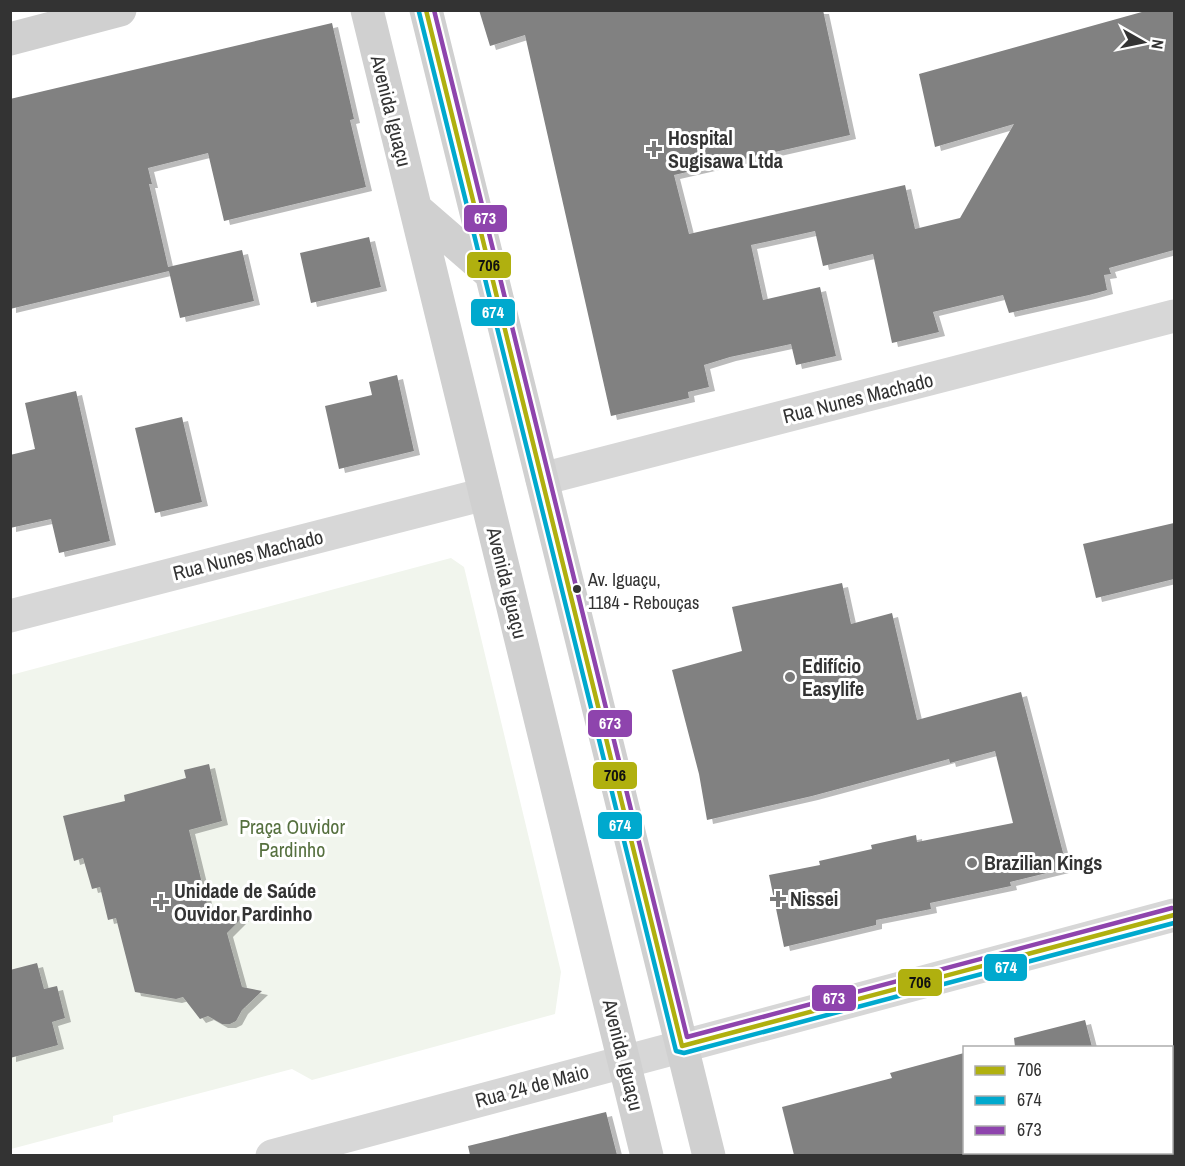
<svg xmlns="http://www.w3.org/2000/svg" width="1185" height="1166" viewBox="0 0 1185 1166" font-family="'Archivo Narrow',sans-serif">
	<defs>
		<filter id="shadow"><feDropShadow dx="6" dy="4" stdDeviation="0" flood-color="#0004"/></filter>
	</defs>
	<rect width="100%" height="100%" fill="#fff"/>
	<path fill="#f1f5ed" d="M451 558 464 567 561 972 555 1014 312 1080 292 1069 113 1116V1122L11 1149V675Z"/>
	<path fill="#818181" filter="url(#shadow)" d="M479 10H823L850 135 674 175 689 234 905 185 915 229 960 218 1014 124 935 147 919 74 1149 10H1174V250L1109 268 1111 274 1104 275 1107 290 1089 295 1009 313 1003 295 933 312 939 332 892 343 873 254 823 266 815 231 751 245 763 300 820 287 836 356 796 365 791 344 730 357 704 365 709 387 688 392 689 398 611 416 525 35 490 46Z
		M332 23 354 119 350 120 366 187 224 221 208 153 148 168 152 184H149L169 271 10 309V99Z
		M369 237 381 287 311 303 300 253Z
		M242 250 254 301 180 318 168 267Z
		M397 375 414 451 339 469 325 406 372 395 369 382Z
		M76 391 110 541 59 553 51 519 10 528V455L35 449 25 403Z
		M182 417 202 502 155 513 135 428Z
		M1174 523V579L1096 598 1083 544Z
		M842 583 851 624 892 613 917 720 1021 692 1067 868 1010 882 1011 886 930 903 931 909 876 920V925L784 947 769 875 820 865 819 861 872 849 871 845 916 835 917 842 1013 823 995 751 950 763 949 759 812 796 707 820 699 774 672 670 742 651 732 607Z
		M209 764 222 821 189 830 209 912 243 917 227 933 242 987 262 991 242 1010 236 1021 230 1024H222L208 1016 200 1019 183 997 176 999 135 992 116 918 108 920 100 887 92 889 83 858 74 861 63 816 125 801 124 795 186 778 184 770Z
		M37 963 44 989 57 986 65 1018 52 1022 58 1045 10 1058V970Z
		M1085 1020 1092 1047H1015L1014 1038Z
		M964 1053V1155H794L782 1107 892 1078 890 1073Z
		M606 1112 617 1155H470L468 1146Z"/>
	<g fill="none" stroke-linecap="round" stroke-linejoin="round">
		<path stroke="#d7d7d7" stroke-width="33" d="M542 479 1174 316
			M10 616 485 494"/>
		<path stroke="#d7d7d7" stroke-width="33" d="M272 1156 1174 915"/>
		<path stroke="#d0d0d0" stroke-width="33" d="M367 10 647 1156
			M426 10 709 1156
			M10 39 120 10
			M416 209 491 274"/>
		<defs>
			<path id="bus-1" d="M426 10 682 1046 1174 915"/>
			<path id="bus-2" d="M419 12 676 1051 684 1053 1174 923"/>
			<path id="bus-3" d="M434 10 687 1037 1172 908"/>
		</defs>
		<use href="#bus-1" stroke="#fff" stroke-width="9"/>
		<use href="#bus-2" stroke="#fff" stroke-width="9"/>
		<use href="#bus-3" stroke="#fff" stroke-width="9"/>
		<use href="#bus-1" stroke="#b0b00f" stroke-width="4.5"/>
		<use href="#bus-2" stroke="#00a9ce" stroke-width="4.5"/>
		<use href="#bus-3" stroke="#8e44ad" stroke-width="4.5"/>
	</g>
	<g fill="#7a7a7a" stroke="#fff" stroke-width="2">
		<path d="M651 140h6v6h6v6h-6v6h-6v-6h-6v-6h6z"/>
		<circle cx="790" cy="677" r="6"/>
		<circle cx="972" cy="863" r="6"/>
		<path d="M775 890h6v6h6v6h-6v6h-6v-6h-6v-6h6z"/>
		<path d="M158 893h6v6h6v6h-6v6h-6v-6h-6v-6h6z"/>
	</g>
	<circle fill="#333" stroke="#fff" stroke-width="2" cx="577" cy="589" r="5"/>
	<g text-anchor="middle" stroke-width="6" stroke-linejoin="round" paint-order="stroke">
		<g font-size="18" fill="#333" stroke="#fff" text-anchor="start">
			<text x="588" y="586">Av. Iguaçu,<tspan x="588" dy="23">1184 - Rebouças</tspan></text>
		</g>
		<g font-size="20" fill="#333" stroke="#fff">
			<text transform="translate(391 111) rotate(76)" y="7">Avenida Iguaçu</text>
			<text transform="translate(858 398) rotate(-14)" y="7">Rua Nunes Machado</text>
			<text transform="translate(248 555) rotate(-14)" y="7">Rua Nunes Machado</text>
			<text transform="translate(507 583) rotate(76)" y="7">Avenida Iguaçu</text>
			<text transform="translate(623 1055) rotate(76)" y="7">Avenida Iguaçu</text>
			<text transform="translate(532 1086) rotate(-15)" y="7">Rua 24 de Maio</text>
		</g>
		<g font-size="20" font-weight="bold" fill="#333" stroke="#fff" text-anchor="start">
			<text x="668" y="145">Hospital<tspan x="668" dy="23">Sugisawa Ltda</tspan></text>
			<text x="802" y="673">Edifício<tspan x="802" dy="23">Easylife</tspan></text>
			<text x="984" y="870">Brazilian Kings</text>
			<text x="174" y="898">Unidade de Saúde<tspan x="174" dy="23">Ouvidor Pardinho</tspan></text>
			<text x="790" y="906">Nissei</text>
		</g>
		<g font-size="20" fill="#56703f" stroke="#fff">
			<text x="292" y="834">Praça Ouvidor<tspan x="292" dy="23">Pardinho</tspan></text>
		</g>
	</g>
	<g stroke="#fff" stroke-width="2">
		<rect x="463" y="204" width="45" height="29" rx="6" fill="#8e44ad"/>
		<rect x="466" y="251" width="46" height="28" rx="6" fill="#b0b00f"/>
		<rect x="470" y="298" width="46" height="29" rx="6" fill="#00a9ce"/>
		<rect x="587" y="709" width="46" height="29" rx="6" fill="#8e44ad"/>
		<rect x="592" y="761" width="46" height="29" rx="6" fill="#b0b00f"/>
		<rect x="597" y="811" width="46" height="29" rx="6" fill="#00a9ce"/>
		<rect x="983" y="953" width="45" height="29" rx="6" fill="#00a9ce"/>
		<rect x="897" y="968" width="46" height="29" rx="6" fill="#b0b00f"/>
		<rect x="811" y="984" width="46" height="28" rx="6" fill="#8e44ad"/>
	</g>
	<g font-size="16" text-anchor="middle" font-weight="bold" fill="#fff">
		<text x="485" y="224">673</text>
		<text x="493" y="318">674</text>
		<text x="610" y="729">673</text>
		<text x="620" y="831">674</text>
		<text x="1006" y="973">674</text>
		<text x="834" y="1004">673</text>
	</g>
	<g font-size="16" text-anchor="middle" font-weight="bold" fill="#111">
		<text x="489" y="271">706</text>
		<text x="615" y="781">706</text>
		<text x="920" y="988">706</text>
	</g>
	<rect width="1185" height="1166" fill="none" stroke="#333333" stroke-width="24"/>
	<rect x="963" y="1046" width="210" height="108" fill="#ffffff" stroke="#adadad" stroke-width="1.5"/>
	<rect x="975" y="1066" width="30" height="9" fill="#b0b00f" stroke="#adadad" stroke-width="1.5"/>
	<text x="1017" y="1076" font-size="18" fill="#333333">706</text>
	<rect x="975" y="1096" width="30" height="9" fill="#00a9ce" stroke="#adadad" stroke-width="1.5"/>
	<text x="1017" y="1106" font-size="18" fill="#333333">674</text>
	<rect x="975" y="1126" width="30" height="9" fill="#8e44ad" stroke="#adadad" stroke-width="1.5"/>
	<text x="1017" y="1136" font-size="18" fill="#333333">673</text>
	<g transform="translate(1143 42) rotate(99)" stroke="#ffffff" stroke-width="4.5" paint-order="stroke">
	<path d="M0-4.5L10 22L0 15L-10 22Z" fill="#333333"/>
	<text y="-9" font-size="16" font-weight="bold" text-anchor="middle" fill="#333333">N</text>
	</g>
</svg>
